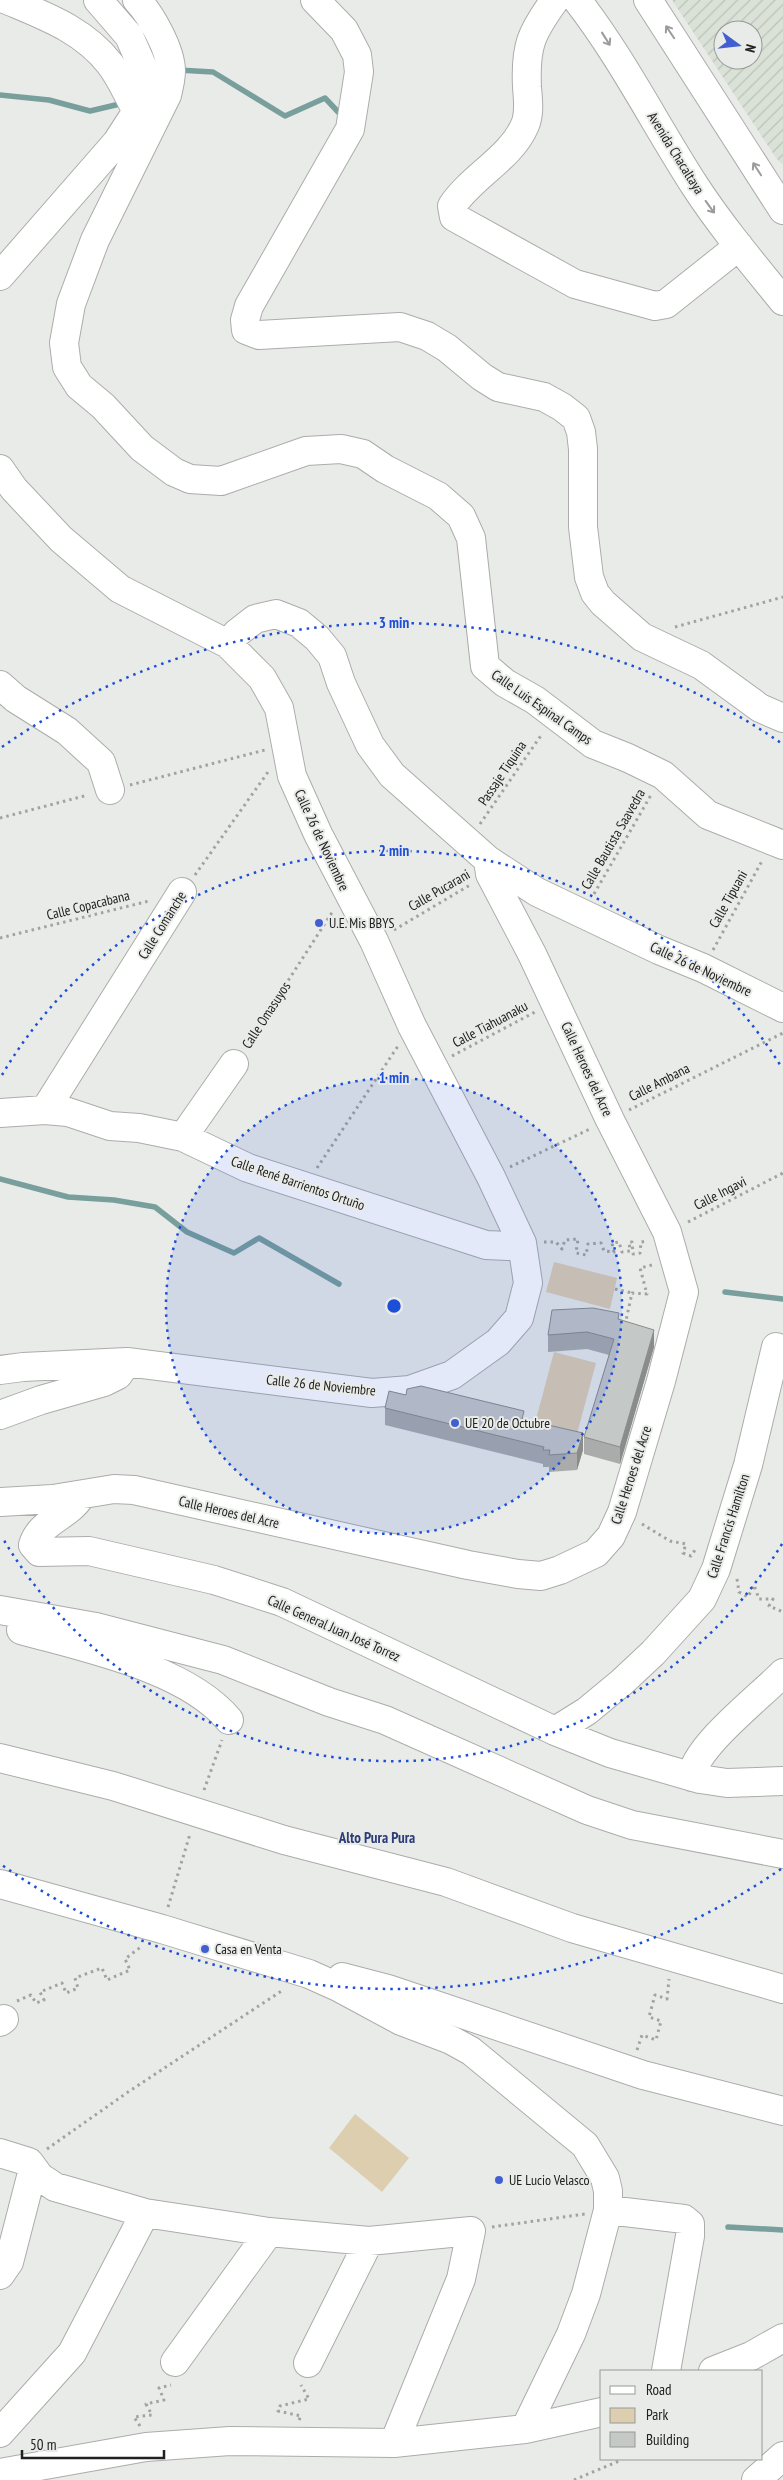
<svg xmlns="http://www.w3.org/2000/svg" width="783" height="2480" viewBox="0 0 783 2480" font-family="'PT Sans Narrow',sans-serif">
	<defs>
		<pattern id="industrial-furrows" width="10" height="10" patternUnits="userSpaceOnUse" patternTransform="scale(1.25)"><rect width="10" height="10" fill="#dae2d8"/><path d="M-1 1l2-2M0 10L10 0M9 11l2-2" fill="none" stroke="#bbc2b9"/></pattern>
	</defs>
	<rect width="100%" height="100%" fill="#e9ebe8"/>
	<path fill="url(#industrial-furrows)" fill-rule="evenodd" d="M672 0H783V165L776 158ZM723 30H753V60H723Z"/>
	<path fill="#ddceb0" d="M554 1262 617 1278 610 1309 546 1292Z
		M554 1352 596 1363 577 1434 535 1423Z
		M355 2114 409 2158 382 2192 329 2148Z"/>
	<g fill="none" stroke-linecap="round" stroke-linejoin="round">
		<path stroke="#789f9c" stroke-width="5.5" d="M178 70 213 72 285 116 325 98 341 115
			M0 95 49 100 90 111 124 103
			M0 1179 68 1197 114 1200 155 1207 187 1232 234 1253 259 1238 339 1284
			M725 1292 783 1299
			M728 2227 783 2230"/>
		<defs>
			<path id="minor" d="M7 0C45 16 84 30 110 64 121 78 128 96 137 111
				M137 0C151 15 171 50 171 71 171 79 169 87 167 95L95 240 71 304 64 343 67 367 79 386 103 406 142 448 174 472 190 479 221 481 306 451 341 449 363 454 385 469 438 496 461 516 471 538 485 666 505 683 535 700 593 744 628 758 663 775 708 815 783 845
				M315 0 344 30 357 55 359 72 350 129 249 306 245 320 246 330 259 335 400 327 427 336 447 348 482 377 498 387 544 397 562 407 576 418 581 432 583 449V527L589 577 595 593 603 603 642 637 701 665 760 708 783 718
				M555 0C531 33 525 46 527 87 528 100 530 113 525 125 511 158 472 176 452 206L454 217 575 284 655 306 666 304 739 246
				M577 0C622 58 655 124 695 186 721 226 753 264 783 301
				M648 0 783 210
				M0 276 117 142 137 111 144 70 129 36 98 0
				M0 469 14 489 61 539 120 589 228 644
				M0 685 16 699 67 731 101 762 110 790
				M45 1110 182 892
				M0 1113 45 1110 68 1112 110 1126 139 1128 183 1137 248 1168 486 1245 508 1246 522 1243
				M183 1137 234 1064
				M0 1370 23 1367 127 1362 372 1393 410 1390 452 1375 498 1342 519 1318 528 1283 522 1243 491 1177 412 1026 374 941 318 834 292 776 279 708 262 678 228 644 237 633 255 619 276 614 299 623 317 638 332 656 341 683 370 745 392 775 488 860 537 892 659 950 703 968 783 1008
				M0 1415 41 1400 104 1382 118 1375 127 1362
				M81 1496C68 1517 40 1521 33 1545L39 1552 89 1551 214 1580 282 1602 555 1731 610 1753 700 1779 727 1783 783 1781
				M0 1502 53 1499 114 1489 134 1490 468 1565 518 1574 541 1576 560 1570 596 1553 611 1536 622 1512 661 1381 684 1292 667 1232 610 1120 532 954 490 874 488 860
				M0 1610 96 1627 223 1660 329 1702 385 1720 587 1810 632 1825 783 1854
				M21 1630C85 1648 186 1668 229 1720
				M555 1731 587 1711 622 1682 653 1653 702 1599 716 1569 748 1465 776 1347
				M0 1758 113 1786 284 1840 446 1882 572 1928 783 1989
				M692 1777C693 1748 761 1696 783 1673
				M0 1884 162 1929 309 1974 338 1987 401 2021 451 2040 471 2051 585 2145 605 2178 608 2191V2210L586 2294 571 2334 525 2429 394 2443 230 2441 146 2447 0 2473
				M342 1977 388 1989 643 2075 783 2111
				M0 2022 4 2019
				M0 2153 29 2162 40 2177 55 2187 145 2213 269 2232 369 2241 471 2231 461 2279 394 2443
				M608 2210 684 2219 690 2224V2236L666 2371
				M0 2275 9 2262 33 2169
				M175 2362 269 2232
				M308 2363 369 2241
				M713 2371 751 2356 783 2338
				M525 2429 602 2412
				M0 2433 72 2353 145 2213
				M756 2480 783 2456"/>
		</defs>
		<use href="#minor" stroke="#abadaa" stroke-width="30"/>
		<path stroke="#a1a3a1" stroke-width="3" stroke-dasharray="2.5 4" stroke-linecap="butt" d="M675 627 783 597
			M130 785 265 750
			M0 818 88 795
			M480 824 542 734
			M195 875 268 772
			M594 894 651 795
			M394 930 470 885
			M0 938 149 901
			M713 950 762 861
			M246 1046 333 911
			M452 1056 535 1012
			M629 1110 783 1033
			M510 1167 590 1129
			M317 1168 398 1046
			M688 1222 783 1173
			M544 1242H556L562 1249 565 1240 578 1239 576 1253 586 1255 588 1244 601 1243 604 1251 614 1252 612 1243 619 1242 622 1252 630 1251 629 1242H632L633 1254 640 1253 641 1242 647 1241
			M615 1289 632 1293
			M625 1325 632 1293 647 1294 640 1268 652 1265
			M642 1524 670 1541 686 1544 683 1553 691 1556 695 1550 698 1552
			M737 1579 739 1592 748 1597 754 1585 759 1599H773L769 1606 783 1612
			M204 1790 222 1740
			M168 1907 190 1834
			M17 2001 31 1995 36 2003 44 2000 40 1992 62 1983 66 1993 78 1988 75 1978 102 1968 107 1980 130 1970 125 1959 142 1946
			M637 2050 642 2035 656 2040 661 2021 649 2017 655 1995 667 1999 669 1979
			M47 2149 128 2092 283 1990
			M492 2227 585 2214
			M299 2420 301 2416 278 2411 280 2406 309 2399 301 2385
			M140 2426 134 2417 152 2415 146 2404 164 2400 159 2388 171 2385
			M574 2480 619 2461"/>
		<use href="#minor" stroke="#fff" stroke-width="28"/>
	</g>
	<path fill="#a9acaa" d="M619 1319 654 1347 620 1464 584 1454V1437L609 1355 587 1349 548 1352V1335Z
		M385 1408 583 1450 577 1470 549 1472V1467H543V1464L385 1425Z"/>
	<path fill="#898c8b" d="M654 1330V1347L620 1464V1447Z
		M583 1433V1450L577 1470V1453Z"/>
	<path fill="#c4c8c6" stroke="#898c8b" d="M593 1308 619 1313 618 1319 654 1330 620 1447 584 1437 614 1339 587 1332 548 1335 552 1310Z
		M421 1386 524 1411 522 1419 583 1433 577 1453 549 1455 550 1450H543L544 1447 385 1408 389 1391 406 1395 407 1389Z"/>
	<defs><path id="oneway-shaft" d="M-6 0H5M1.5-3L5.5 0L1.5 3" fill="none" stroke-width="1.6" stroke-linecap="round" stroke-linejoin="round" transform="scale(1.25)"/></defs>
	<g stroke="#9b9b9b">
		<use href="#oneway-shaft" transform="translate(670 32) rotate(-124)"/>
		<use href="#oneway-shaft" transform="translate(606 39) rotate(58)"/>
		<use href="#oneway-shaft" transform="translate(757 169) rotate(-123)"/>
		<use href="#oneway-shaft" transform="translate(710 207) rotate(54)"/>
	</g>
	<circle cx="394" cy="1306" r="228" fill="#1d4ed8" fill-opacity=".12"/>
	<g fill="none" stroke="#1d4ed8" stroke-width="2.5" stroke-dasharray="2.5 5">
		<circle cx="394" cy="1306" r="228"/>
		<path d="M782 1544A455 455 0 0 1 2 1537M2 1075A455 455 0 0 1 782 1068"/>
		<path d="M781 1869A683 683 0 0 1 2 1865M2 747A683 683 0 0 1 781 743"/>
	</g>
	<g fill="#425fd2" stroke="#e9ebe8" stroke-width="2">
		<circle cx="319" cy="923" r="5"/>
		<circle cx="455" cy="1423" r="5"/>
		<circle cx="205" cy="1949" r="5"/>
		<circle cx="499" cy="2180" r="5"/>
	</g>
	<g text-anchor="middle" stroke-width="4" stroke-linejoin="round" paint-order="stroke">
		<g font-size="14" fill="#202120" stroke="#e9ebe8">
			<text transform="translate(676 153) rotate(58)" y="5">Avenida Chacaltaya</text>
			<text transform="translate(542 707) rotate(35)" y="5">Calle Luis Espinal Camps</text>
			<text transform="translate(502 773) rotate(-56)" y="5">Passaje Tiquina</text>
			<text transform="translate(613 839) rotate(-60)" y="5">Calle Bautista Saavedra</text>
			<text transform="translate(322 840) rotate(65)" y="5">Calle 26 de Noviembre</text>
			<text transform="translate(439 890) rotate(-30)" y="5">Calle Pucarani</text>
			<text transform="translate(728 899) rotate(-61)" y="5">Calle Tipuani</text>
			<text transform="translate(88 905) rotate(-14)" y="5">Calle Copacabana</text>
			<text transform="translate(162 925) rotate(-58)" y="5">Calle Comanche</text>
			<text transform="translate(701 969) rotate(25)" y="5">Calle 26 de Noviembre</text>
			<text transform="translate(266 1015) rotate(-57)" y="5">Calle Omasuyos</text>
			<text transform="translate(490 1024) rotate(-28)" y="5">Calle Tiahuanaku</text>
			<text transform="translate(587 1069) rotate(65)" y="5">Calle Heroes del Acre</text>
			<text transform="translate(659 1082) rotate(-27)" y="5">Calle Ambana</text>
			<text transform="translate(298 1183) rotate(19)" y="5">Calle René Barrientos Ortuño</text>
			<text transform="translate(720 1193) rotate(-27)" y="5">Calle Ingavi</text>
			<text transform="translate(321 1385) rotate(6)" y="5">Calle 26 de Noviembre</text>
			<text transform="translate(631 1475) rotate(-72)" y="5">Calle Heroes del Acre</text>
			<text transform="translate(229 1512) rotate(13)" y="5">Calle Heroes del Acre</text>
			<text transform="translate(728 1526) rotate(-72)" y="5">Calle Francis Hamilton</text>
			<text transform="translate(334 1628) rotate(24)" y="5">Calle General Juan José Torrez</text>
		</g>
		<g font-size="14" fill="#202120" stroke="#e9ebe8" text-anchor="start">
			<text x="329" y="928">U.E. Mis BBYS</text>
			<text x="465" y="1428">UE 20 de Octubre</text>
			<text x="215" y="1954">Casa en Venta</text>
			<text x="509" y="2185">UE Lucio Velasco</text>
		</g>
		<g font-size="15" font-weight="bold" fill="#2c3d77" stroke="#e9ebe8">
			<text x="377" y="1843">Alto Pura Pura</text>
		</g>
	</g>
	<circle cx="394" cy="1306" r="8" fill="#1d4ed8" stroke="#e9ebe8" stroke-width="2.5"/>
	<g font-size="15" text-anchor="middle" font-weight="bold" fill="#1d4ed8" stroke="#e9ebe8" stroke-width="4" stroke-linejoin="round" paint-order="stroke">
		<text x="394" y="628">3 min</text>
		<text x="394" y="856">2 min</text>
		<text x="394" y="1083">1 min</text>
	</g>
	<rect x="600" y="2370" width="162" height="90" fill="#e9ebe8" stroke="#999a98"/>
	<rect x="610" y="2386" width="25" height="8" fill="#ffffff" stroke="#999a98"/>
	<text x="646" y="2395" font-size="15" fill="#202120">Road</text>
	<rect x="610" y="2408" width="25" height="15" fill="#ddceb0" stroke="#999a98"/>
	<text x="646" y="2420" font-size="15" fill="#202120">Park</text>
	<rect x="610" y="2432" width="25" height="15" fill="#c4c8c6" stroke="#999a98"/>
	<text x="646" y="2445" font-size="15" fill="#202120">Building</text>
	<g transform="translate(738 45) rotate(105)"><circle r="24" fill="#e9ebe8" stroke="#999a98"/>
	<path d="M0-4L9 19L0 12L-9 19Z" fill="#425fd2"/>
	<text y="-8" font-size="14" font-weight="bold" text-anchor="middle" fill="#202120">N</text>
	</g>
	<path d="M22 2450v8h142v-8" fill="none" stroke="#202120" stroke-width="2.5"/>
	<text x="30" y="2450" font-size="15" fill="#202120" stroke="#e9ebe8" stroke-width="4" paint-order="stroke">50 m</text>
</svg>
